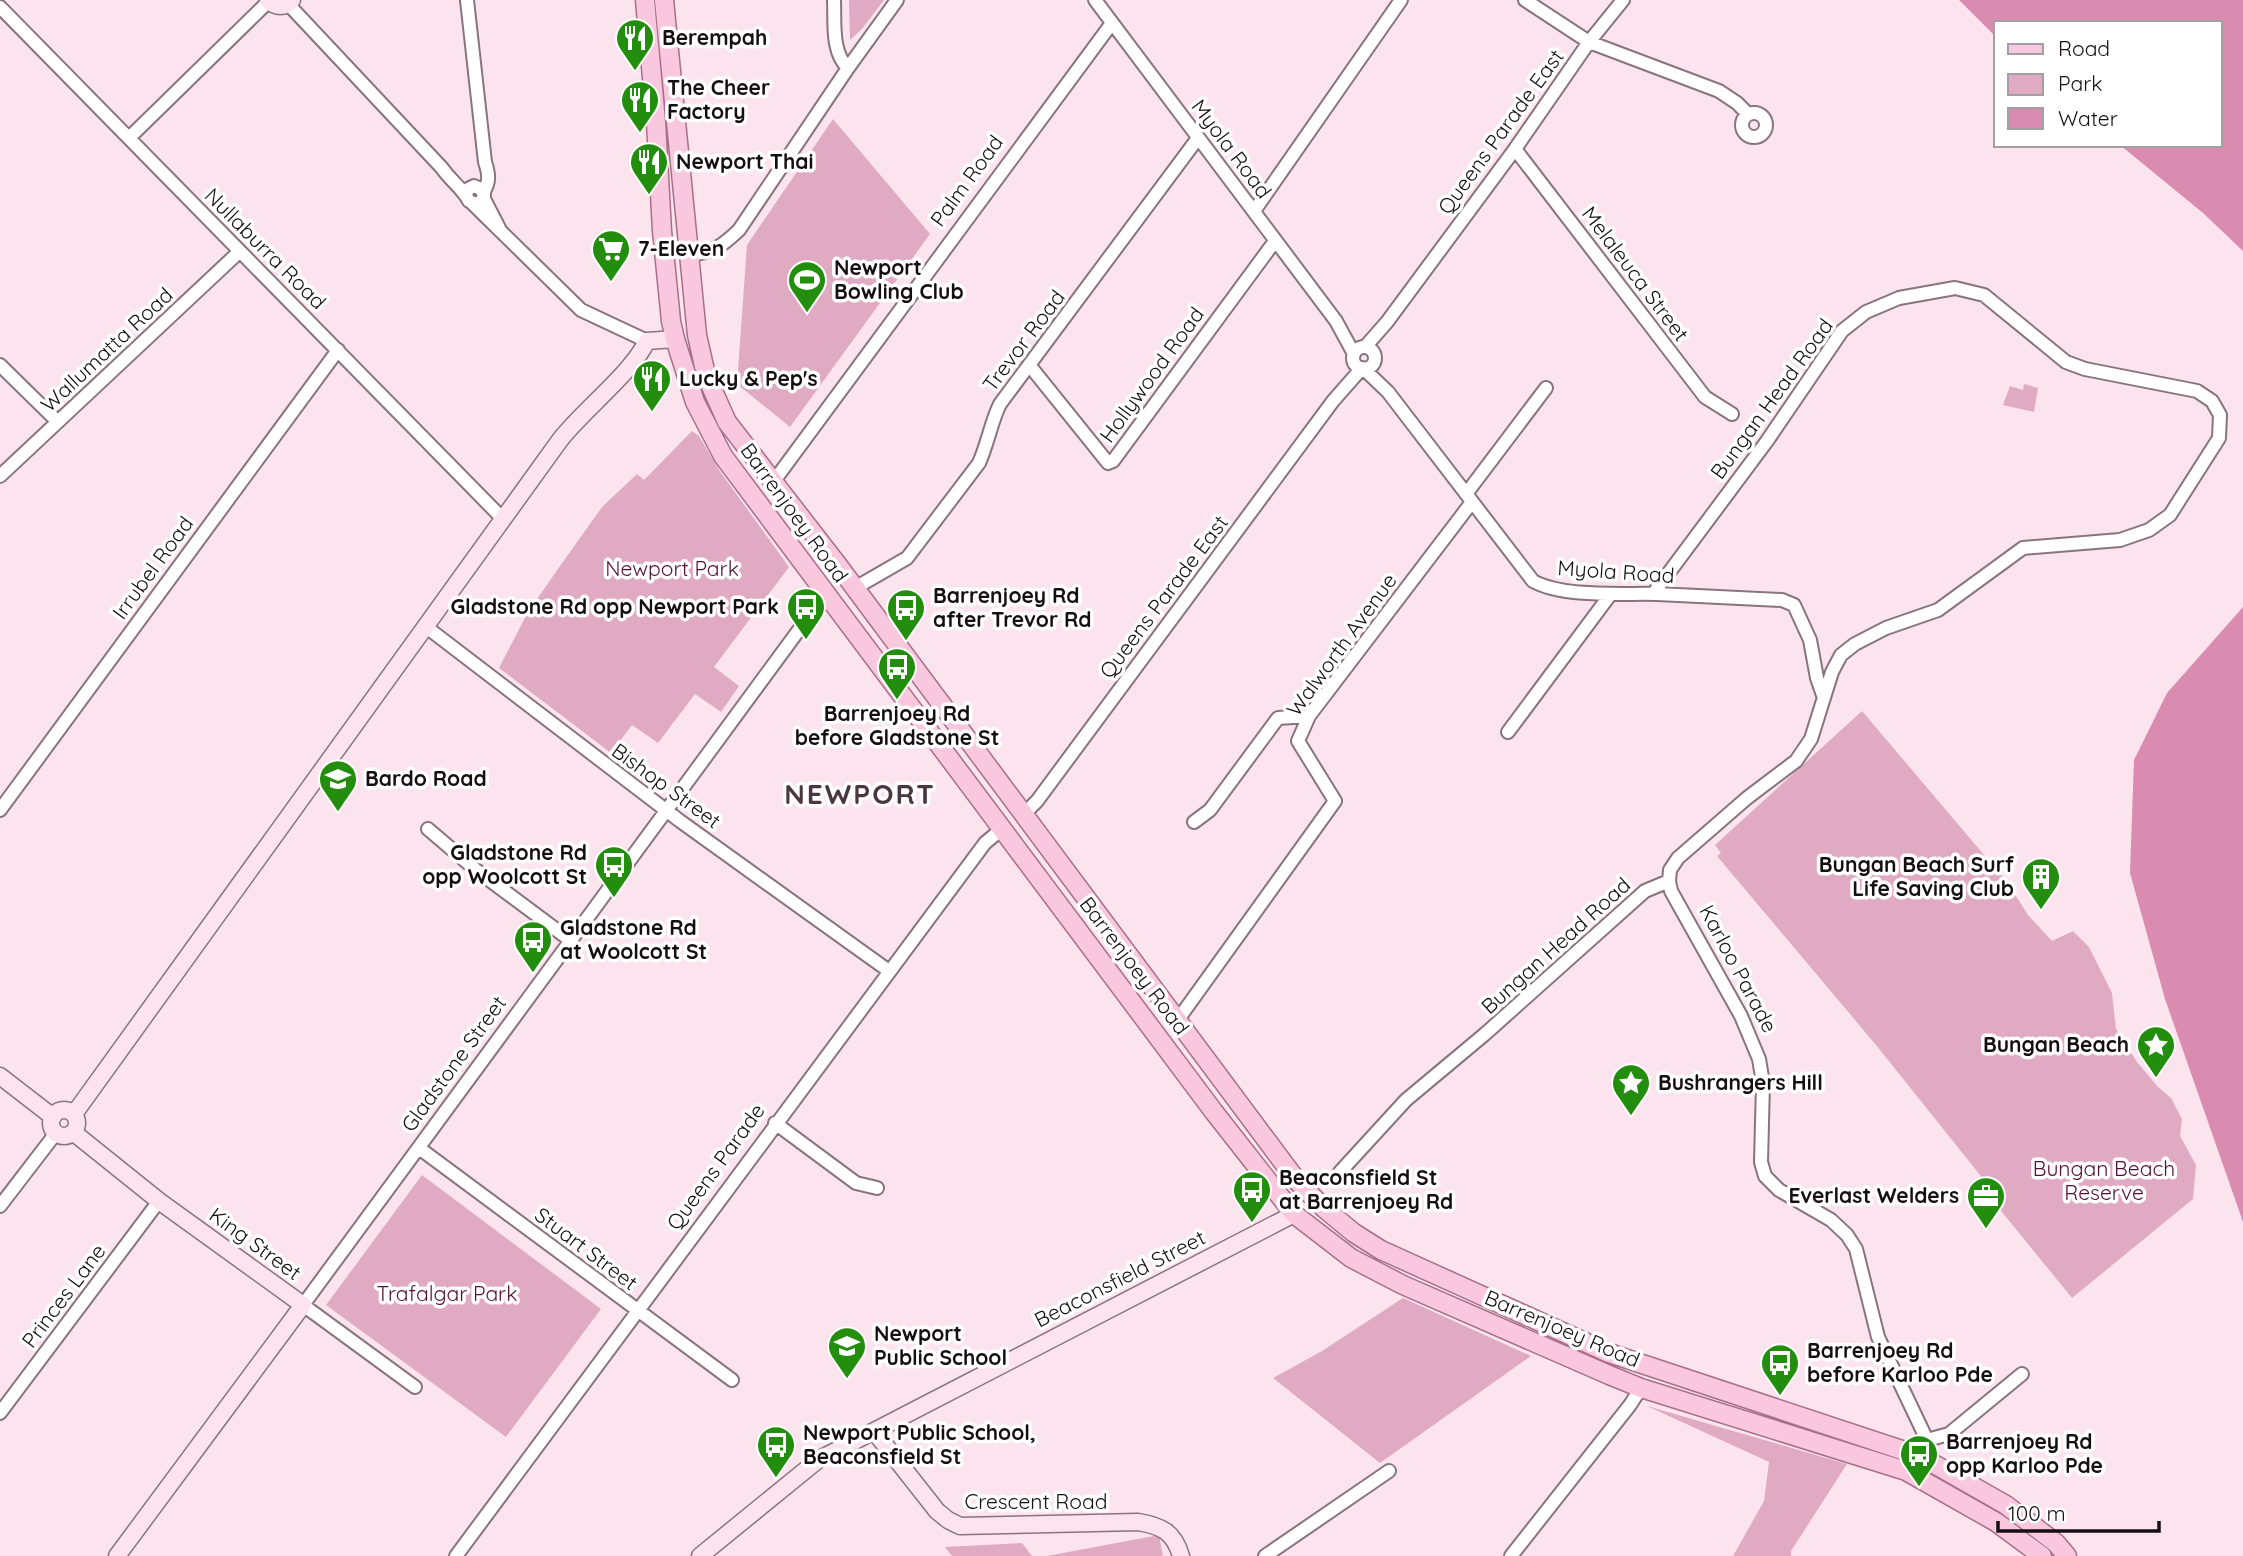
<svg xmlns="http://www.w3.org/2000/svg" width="2243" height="1556" viewBox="0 0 2243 1556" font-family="Quicksand,sans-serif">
	<rect width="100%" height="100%" fill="#fce4ee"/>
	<path fill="#e0abc2" d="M849 0H884L862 29 850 40Z
		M833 119 930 234 790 427 737 384 747 245Z
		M2024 384 2038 388 2034 412 2003 405 2010 386 2023 390Z
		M692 431 699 436 719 470 789 567 714 667 739 686 721 712 695 694 658 743 632 725 611 753 499 668 528 612 560 566 602 507 637 474 644 480Z
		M1862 711 2007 882 2028 915 2052 941 2073 931 2089 947 2112 993 2116 1029 2137 1062 2158 1087 2171 1098 2182 1119 2180 1136 2196 1165 2193 1199 2072 1298 1984 1190 1988 1185 1876 1045 1717 856 1721 853 1715 845Z
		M422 1175 601 1309 506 1437 326 1305Z
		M1403 1298 1531 1356 1380 1463 1273 1378 1322 1351Z
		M1647 1406 1847 1464 1791 1551V1556H1733L1764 1501 1769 1462Z
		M1159 1535 1163 1556H1047Z
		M1022 1543 1032 1556H952L945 1547Z"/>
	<path fill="#d98caf" d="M1959 0H2243V251L2203 213 2120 145H2220V23H1996V37Z
		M2243 607V1222L2165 999 2130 873 2134 760 2167 693Z"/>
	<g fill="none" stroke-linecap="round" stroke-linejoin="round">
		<defs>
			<path id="street" d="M467 0 485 162C489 174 490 182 483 193
				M834 0C835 22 831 52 848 68
				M1095 0 1336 321 1354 354
				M1525 0 1589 42 1719 91 1737 103 1748 114
				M288 4 442 168C450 180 463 189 469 201L477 204 482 201 484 195 481 189 474 186 468 189 466 195
				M0 7 503 519
				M1742 125a12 12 0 1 1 24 0a12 12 0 1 1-24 0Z
				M130 137 269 1
				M1515 149 1705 397 1732 414
				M483 197 499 228
				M472 203 581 310 647 341
				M1254 211 1401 0
				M689 255C714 252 721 247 739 230L848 68 897 0
				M1365 347 1387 322 1515 149 1589 42 1623 0
				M1353 358a11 11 0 1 1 22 0a11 11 0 1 1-22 0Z
				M0 365 58 422
				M1030 366 1108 463 1113 461 1275 241
				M1364 369 1388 392 1533 581C1564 598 1622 593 1657 594 1698 596 1740 598 1782 600L1794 605 1810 640 1817 678 1824 698
				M0 476 239 252
				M774 481 1112 23
				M1466 494 1546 388
				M855 588 907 558 979 463C988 443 991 422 1000 404L1198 138
				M425 626 680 821 889 971
				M1508 732 1610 595
				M0 810 338 350
				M1023 815 1037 801 1333 401 1362 368
				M1194 822 1210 810 1278 718 1309 716
				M428 829 476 870 570 940
				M1669 881 1671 891 1741 1016 1759 1059 1763 1083 1761 1162 1765 1176 1779 1190 1831 1220 1847 1235 1856 1249 1878 1337 1927 1440 1920 1456
				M1177 1021 1335 801 1298 741 1309 716 1472 502
				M775 1123 856 1183 877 1188
				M419 1148 732 1380
				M1340 1172 1406 1100 1485 1034 1645 891 1669 881 1670 870 1678 858 1747 798 1796 761 1811 739 1832 672 1841 655 1855 644 1886 628 1938 610 2023 548 2120 540 2149 530 2170 515 2219 438 2220 415 2212 401 2197 391 2085 369 2066 362 1984 295 1955 288 1899 298 1866 312 1842 331 1767 441 1653 594
				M0 1206 56 1133
				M415 1387 303 1305 804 623 828 598
				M0 1413 159 1201
				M1927 1440 1949 1434 2022 1374
				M456 1556 985 843 1003 828
				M1265 1556 1389 1471
				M1511 1556 1630 1405 1641 1388"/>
			<path id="secondary" d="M268 0C276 8 285 8 292 0
				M0 1076 53 1117
				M51 1123a13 13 0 1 1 26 0a13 13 0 1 1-26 0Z
				M74 1114 560 440C584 409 631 374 647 341L675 339
				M73 1132 159 1201 303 1305 117 1556
				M874 1431 937 1511 948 1520 960 1526 1138 1522C1162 1526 1174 1532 1181 1556
				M700 1556 818 1460 1294 1214"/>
			<path id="primary" d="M645 0 656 122 662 231 671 321 675 339 695 402 723 456 1214 1112 1294 1214 1351 1258 1403 1285 1609 1375 1641 1388 1906 1471 1996 1522 2042 1556
				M664 0 697 335 706 375 727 422 837 564 1297 1181 1325 1209 1354 1233 1381 1250 1609 1353 1920 1456 2006 1505 2056 1543 2067 1556"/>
		</defs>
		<use href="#street" stroke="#89747d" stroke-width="16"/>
		<use href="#secondary" stroke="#89747d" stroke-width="19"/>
		<use href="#primary" stroke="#a76f88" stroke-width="21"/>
		<use href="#street" stroke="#fff" stroke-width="12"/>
		<use href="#secondary" stroke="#fce3ee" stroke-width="16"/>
		<use href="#primary" stroke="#f9c7de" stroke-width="18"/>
	</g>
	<defs>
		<symbol id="restaurant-pin" viewBox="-11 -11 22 30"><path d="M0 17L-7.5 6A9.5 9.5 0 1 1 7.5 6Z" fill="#238d0e" stroke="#fff"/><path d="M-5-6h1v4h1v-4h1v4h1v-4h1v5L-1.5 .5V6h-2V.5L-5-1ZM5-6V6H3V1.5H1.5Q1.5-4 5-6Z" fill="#fff"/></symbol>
		<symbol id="supermarket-pin" viewBox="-11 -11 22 30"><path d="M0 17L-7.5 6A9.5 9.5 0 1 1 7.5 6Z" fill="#238d0e" stroke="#fff"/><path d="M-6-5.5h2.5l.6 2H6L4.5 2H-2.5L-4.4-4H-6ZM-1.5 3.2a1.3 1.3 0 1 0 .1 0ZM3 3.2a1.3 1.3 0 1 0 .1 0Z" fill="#fff"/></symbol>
		<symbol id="stadium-pin" viewBox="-11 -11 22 30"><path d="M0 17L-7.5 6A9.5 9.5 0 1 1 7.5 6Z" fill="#238d0e" stroke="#fff"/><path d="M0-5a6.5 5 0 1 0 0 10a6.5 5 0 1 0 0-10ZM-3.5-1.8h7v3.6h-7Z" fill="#fff"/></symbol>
		<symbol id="bus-pin" viewBox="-11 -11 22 30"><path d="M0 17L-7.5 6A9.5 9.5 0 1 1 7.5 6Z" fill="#238d0e" stroke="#fff"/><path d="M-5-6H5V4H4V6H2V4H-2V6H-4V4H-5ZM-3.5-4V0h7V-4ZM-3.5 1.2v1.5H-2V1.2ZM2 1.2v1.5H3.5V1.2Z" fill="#fff"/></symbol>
		<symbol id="school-pin" viewBox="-11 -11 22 30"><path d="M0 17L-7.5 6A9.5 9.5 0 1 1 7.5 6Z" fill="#238d0e" stroke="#fff"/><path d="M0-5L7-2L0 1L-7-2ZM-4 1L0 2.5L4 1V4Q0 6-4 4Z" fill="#fff"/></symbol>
		<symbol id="building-pin" viewBox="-11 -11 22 30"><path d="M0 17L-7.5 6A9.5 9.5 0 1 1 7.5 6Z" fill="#238d0e" stroke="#fff"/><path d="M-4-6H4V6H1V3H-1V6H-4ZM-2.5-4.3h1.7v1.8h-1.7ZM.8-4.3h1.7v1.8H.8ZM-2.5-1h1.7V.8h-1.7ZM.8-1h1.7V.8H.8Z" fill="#fff"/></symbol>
		<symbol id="sight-pin" viewBox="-11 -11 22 30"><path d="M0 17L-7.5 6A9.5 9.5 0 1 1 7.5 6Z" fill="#238d0e" stroke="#fff"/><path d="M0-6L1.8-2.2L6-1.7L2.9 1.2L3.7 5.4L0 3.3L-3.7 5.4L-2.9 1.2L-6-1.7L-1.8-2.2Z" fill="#fff"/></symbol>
		<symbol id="office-pin" viewBox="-11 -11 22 30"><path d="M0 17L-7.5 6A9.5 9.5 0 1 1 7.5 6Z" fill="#238d0e" stroke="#fff"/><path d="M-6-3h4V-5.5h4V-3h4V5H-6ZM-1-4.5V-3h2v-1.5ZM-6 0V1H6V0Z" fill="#fff"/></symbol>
	</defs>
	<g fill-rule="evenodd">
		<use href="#restaurant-pin" x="613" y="16" width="44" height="60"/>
		<use href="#restaurant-pin" x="618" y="78" width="44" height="60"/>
		<use href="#restaurant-pin" x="627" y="140" width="44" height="60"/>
		<use href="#supermarket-pin" x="589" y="227" width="44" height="60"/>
		<use href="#stadium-pin" x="785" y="258" width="44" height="60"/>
		<use href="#restaurant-pin" x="630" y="357" width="44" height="60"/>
		<use href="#bus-pin" x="784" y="585" width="44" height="60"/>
		<use href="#bus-pin" x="884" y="586" width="44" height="60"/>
		<use href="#bus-pin" x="875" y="645" width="44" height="60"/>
		<use href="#school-pin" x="316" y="757" width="44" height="60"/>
		<use href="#bus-pin" x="592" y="843" width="44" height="60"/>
		<use href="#building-pin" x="2019" y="855" width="44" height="60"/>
		<use href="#bus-pin" x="511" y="918" width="44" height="60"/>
		<use href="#sight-pin" x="2134" y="1023" width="44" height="60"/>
		<use href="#sight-pin" x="1609" y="1061" width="44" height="60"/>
		<use href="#bus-pin" x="1230" y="1168" width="44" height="60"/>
		<use href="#office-pin" x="1964" y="1174" width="44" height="60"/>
		<use href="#school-pin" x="825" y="1324" width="44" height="60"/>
		<use href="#bus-pin" x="1758" y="1341" width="44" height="60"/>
		<use href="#bus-pin" x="754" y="1423" width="44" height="60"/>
		<use href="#bus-pin" x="1897" y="1432" width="44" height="60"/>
	</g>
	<g text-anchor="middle" stroke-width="7" stroke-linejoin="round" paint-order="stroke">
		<g font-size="21" font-weight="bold" fill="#160f12" stroke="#fff" text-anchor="start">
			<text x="662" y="45">Berempah</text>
			<text x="667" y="95">The Cheer<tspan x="667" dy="24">Factory</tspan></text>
			<text x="676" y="169">Newport Thai</text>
			<text x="638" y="256">7-Eleven</text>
			<text x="834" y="275">Newport<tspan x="834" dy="24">Bowling Club</tspan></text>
			<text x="679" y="386">Lucky &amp; Pep's</text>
			<text x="933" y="603">Barrenjoey Rd<tspan x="933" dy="24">after Trevor Rd</tspan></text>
			<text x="779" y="614" text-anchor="end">Gladstone Rd opp Newport Park</text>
			<text x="897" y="721" text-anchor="middle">Barrenjoey Rd<tspan x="897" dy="24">before Gladstone St</tspan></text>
			<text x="365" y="786">Bardo Road</text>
			<text x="587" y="860" text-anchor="end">Gladstone Rd<tspan x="587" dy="24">opp Woolcott St</tspan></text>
			<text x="2014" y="872" text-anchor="end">Bungan Beach Surf<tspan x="2014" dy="24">Life Saving Club</tspan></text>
			<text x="560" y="935">Gladstone Rd<tspan x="560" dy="24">at Woolcott St</tspan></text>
			<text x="2129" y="1052" text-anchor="end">Bungan Beach</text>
			<text x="1658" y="1090">Bushrangers Hill</text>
			<text x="1279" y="1185">Beaconsfield St<tspan x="1279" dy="24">at Barrenjoey Rd</tspan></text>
			<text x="1959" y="1203" text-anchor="end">Everlast Welders</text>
			<text x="874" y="1341">Newport<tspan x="874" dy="24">Public School</tspan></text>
			<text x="1807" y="1358">Barrenjoey Rd<tspan x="1807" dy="24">before Karloo Pde</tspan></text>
			<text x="803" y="1440">Newport Public School,<tspan x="803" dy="24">Beaconsfield St</tspan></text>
			<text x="1946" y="1449">Barrenjoey Rd<tspan x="1946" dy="24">opp Karloo Pde</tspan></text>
		</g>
		<g font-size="21" fill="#160f12" stroke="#fff">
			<text transform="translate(1501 132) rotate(-54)" y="7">Queens Parade East</text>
			<text transform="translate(1231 149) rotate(53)" y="7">Myola Road</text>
			<text transform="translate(967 181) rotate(-54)" y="7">Palm Road</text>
			<text transform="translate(265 249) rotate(45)" y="7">Nullaburra Road</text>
			<text transform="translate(1635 274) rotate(53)" y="7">Melaleuca Street</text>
			<text transform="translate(1024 341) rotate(-53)" y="7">Trevor Road</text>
			<text transform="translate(107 350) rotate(-43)" y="7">Wallumatta Road</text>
			<text transform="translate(1152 375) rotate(-54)" y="7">Hollywood Road</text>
			<text transform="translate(1772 399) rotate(-54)" y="7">Bungan Head Road</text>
			<text transform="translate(794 513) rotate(54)" y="7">Barrenjoey Road</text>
			<text transform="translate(153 568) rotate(-54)" y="7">Irrubel Road</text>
			<text transform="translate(1616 572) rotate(4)" y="7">Myola Road</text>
			<text transform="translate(1164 597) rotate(-53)" y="7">Queens Parade East</text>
			<text transform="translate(1342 645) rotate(-54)" y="7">Walworth Avenue</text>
			<text transform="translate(666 786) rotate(36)" y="7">Bishop Street</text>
			<text transform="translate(1556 946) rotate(-42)" y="7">Bungan Head Road</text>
			<text transform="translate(1134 966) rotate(53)" y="7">Barrenjoey Road</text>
			<text transform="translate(1738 969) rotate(62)" y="7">Karloo Parade</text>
			<text transform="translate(454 1064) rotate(-54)" y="7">Gladstone Street</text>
			<text transform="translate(716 1167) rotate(-54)" y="7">Queens Parade</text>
			<text transform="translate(255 1244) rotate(36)" y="7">King Street</text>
			<text transform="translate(586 1249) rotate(37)" y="7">Stuart Street</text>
			<text transform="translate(1120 1279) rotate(-27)" y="7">Beaconsfield Street</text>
			<text transform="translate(64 1296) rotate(-53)" y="7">Princes Lane</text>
			<text transform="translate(1562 1329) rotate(23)" y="7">Barrenjoey Road</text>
			<text x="1036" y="1509">Crescent Road</text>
		</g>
		<g font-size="21" fill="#540f36" stroke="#fff">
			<text x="672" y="576">Newport Park</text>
			<text x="2104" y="1176">Bungan Beach<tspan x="2104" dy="24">Reserve</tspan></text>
			<text x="447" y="1301">Trafalgar Park</text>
		</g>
		<g font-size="28" font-weight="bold" letter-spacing="2" fill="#4a373f" stroke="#fff">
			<text x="860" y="804">NEWPORT</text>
		</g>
	</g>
	<rect x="1994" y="21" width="228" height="126" fill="#ffffff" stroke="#a29fa0" stroke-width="2"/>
	<rect x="2008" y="44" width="35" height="10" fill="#f9c7de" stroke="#a29fa0" stroke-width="2"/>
	<text x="2058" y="56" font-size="21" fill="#160f12">Road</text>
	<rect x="2008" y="74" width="35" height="21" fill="#e0abc2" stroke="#a29fa0" stroke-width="2"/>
	<text x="2058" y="91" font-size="21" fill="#160f12">Park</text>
	<rect x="2008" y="108" width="35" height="21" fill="#d98caf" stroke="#a29fa0" stroke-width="2"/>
	<text x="2058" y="126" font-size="21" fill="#160f12">Water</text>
	<path d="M1998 1521v10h161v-10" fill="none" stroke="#160f12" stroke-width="3.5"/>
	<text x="2008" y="1521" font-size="21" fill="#160f12" stroke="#ffffff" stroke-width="5" paint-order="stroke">100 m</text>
</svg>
